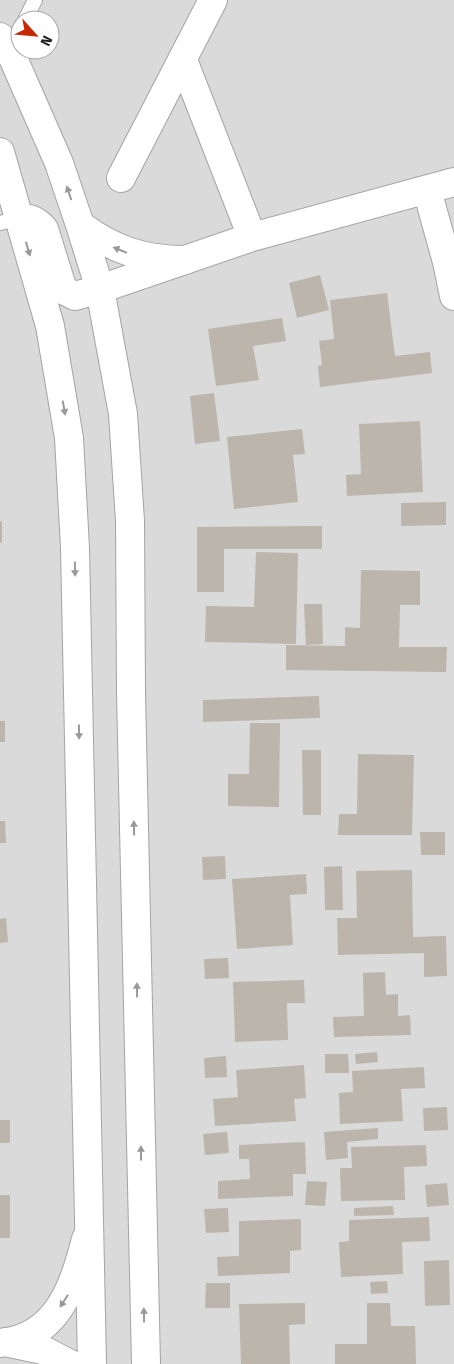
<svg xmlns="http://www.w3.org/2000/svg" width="454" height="1364" viewBox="0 0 454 1364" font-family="'Fira Sans',sans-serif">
	<rect width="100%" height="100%" fill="#eeede3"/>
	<path fill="#dbdada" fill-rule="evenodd" d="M0 0H454V1364H0ZM20 20H50V50H20Z"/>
	<path fill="#bbb5ac" d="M320 275 329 310 297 318 289 283Z
		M387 293 395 356 430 352 432 373 320 387 318 366 322 365 319 341 334 339 330 300Z
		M282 318 286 341 253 346 259 380 216 386 208 329Z
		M214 393 220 441 195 444 190 396Z
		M420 421 423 492 347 496 346 475 361 474 359 424Z
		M302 429 305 454 293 455 298 502 234 509 227 437Z
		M446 502V525L401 526V503Z
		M0 521H2V543H0Z
		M322 526V549H224V592H197V527Z
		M256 552 298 553 296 644 205 642 206 606 254 607Z
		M361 570 420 571V605H400L399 647H447L446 672 286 670V645L345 646V627L360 628Z
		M304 604H322L323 644 306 645Z
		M319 696 320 718 203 722V700Z
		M0 721H5V742H0Z
		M250 723H280L279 807 228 806V774H249Z
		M302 750H321V815H303Z
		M358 754 414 755 412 835H338L339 814H357Z
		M0 821H5L6 843H0Z
		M420 832H445V855H421Z
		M225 856 226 879 203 880 202 857Z
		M342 866 343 910H325L324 867Z
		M412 870 413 937 446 936 447 976 424 977V953L338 955 337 918H357L356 871Z
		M306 874 307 894 290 895 293 945 237 949 232 879Z
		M6 918 8 942 0 943V919Z
		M228 958 229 978 205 979 204 959Z
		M385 972 386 995 398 994V1016L410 1015 411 1035 334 1037 333 1017 364 1016 363 973Z
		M304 980 305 1003H287L288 1040 235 1042 233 982Z
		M377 1052 378 1062 356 1064 355 1054Z
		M325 1054H348L349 1073H325Z
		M226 1056 227 1077 205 1078 204 1058Z
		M304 1065 306 1098 294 1099 296 1121 215 1126 213 1099 238 1097 236 1070Z
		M424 1067 425 1088 401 1089 403 1121 340 1124 339 1093 353 1092 352 1071Z
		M447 1107 448 1130 424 1131 423 1108Z
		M0 1120H10V1143H0Z
		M378 1128V1139L347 1142 348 1158 326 1160 324 1132Z
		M227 1132 229 1153 205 1155 203 1134Z
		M305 1142 306 1174H293V1196L218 1199V1181L250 1179 249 1159H239V1145Z
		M426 1145 427 1166 404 1167 405 1200 341 1201 340 1168H352L351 1147Z
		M307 1181 327 1182 325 1206 305 1205Z
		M447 1183 449 1205 427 1207 425 1185Z
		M0 1195H10V1238H0Z
		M393 1206 394 1215 354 1216V1208Z
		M228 1208 229 1232 206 1233 204 1209Z
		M429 1217 430 1241 402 1242 403 1274 341 1277 339 1242 349 1241V1220Z
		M301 1219V1250L290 1251V1273L218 1276 217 1257 239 1256V1221Z
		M449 1260 450 1305 425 1306 424 1261Z
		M387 1281 388 1293 371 1294 370 1282Z
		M206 1283H230V1308H205Z
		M305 1303V1324L289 1325 290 1364H241L239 1304Z
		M367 1303H390L391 1326H415L416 1364H335V1344H367Z"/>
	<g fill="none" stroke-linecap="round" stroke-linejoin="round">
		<defs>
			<path id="service" d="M25 20 35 0
				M13 55 20 31
				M0 223 19 218"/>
			<path id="minor" d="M183 60 252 237
				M121 178 213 0
				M427 190 447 262 454 296
				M100 289 252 237 454 182
				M5 1342 43 1350 70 1364
				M0 1343C58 1338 74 1285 86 1239"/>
			<path id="tertiary" d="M0 37 13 58 59 163 80 225 100 289 123 414 130 521 131 693 146 1364
				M0 152 50 326 69 438 75 548 92 1364
				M19 218C30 218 36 220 44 229L63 290 75 296 100 289
				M80 225C113 250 144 260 185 260"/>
		</defs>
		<use href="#service" stroke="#a4a4a4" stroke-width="16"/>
		<use href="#minor" stroke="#a4a4a4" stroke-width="30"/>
		<use href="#tertiary" stroke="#a4a4a4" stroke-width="30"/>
		<use href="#service" stroke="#fff" stroke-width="14"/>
		<use href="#minor" stroke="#fff" stroke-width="28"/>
		<use href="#tertiary" stroke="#fff" stroke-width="28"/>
	</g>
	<defs><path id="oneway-solid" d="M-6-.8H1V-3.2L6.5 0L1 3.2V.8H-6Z" transform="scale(1.25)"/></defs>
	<g fill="#999">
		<use href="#oneway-solid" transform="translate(69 193) rotate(-108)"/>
		<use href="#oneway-solid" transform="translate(28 249) rotate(74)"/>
		<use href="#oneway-solid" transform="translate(120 250) rotate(-158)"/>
		<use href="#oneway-solid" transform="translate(64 408) rotate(80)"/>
		<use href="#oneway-solid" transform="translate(75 569) rotate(89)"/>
		<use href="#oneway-solid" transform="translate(79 732) rotate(89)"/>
		<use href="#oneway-solid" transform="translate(134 828) rotate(-91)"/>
		<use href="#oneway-solid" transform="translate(137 990) rotate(-91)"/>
		<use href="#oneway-solid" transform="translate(141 1153) rotate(-91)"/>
		<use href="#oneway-solid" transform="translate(64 1301) rotate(123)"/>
		<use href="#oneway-solid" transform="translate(144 1315) rotate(-91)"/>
	</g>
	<g transform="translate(35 35) rotate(117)"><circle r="24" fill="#ffffff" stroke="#a5a5a5"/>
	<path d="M0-4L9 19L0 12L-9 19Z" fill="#c72a02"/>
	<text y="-8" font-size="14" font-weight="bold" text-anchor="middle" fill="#1d1d1d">N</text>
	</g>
</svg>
